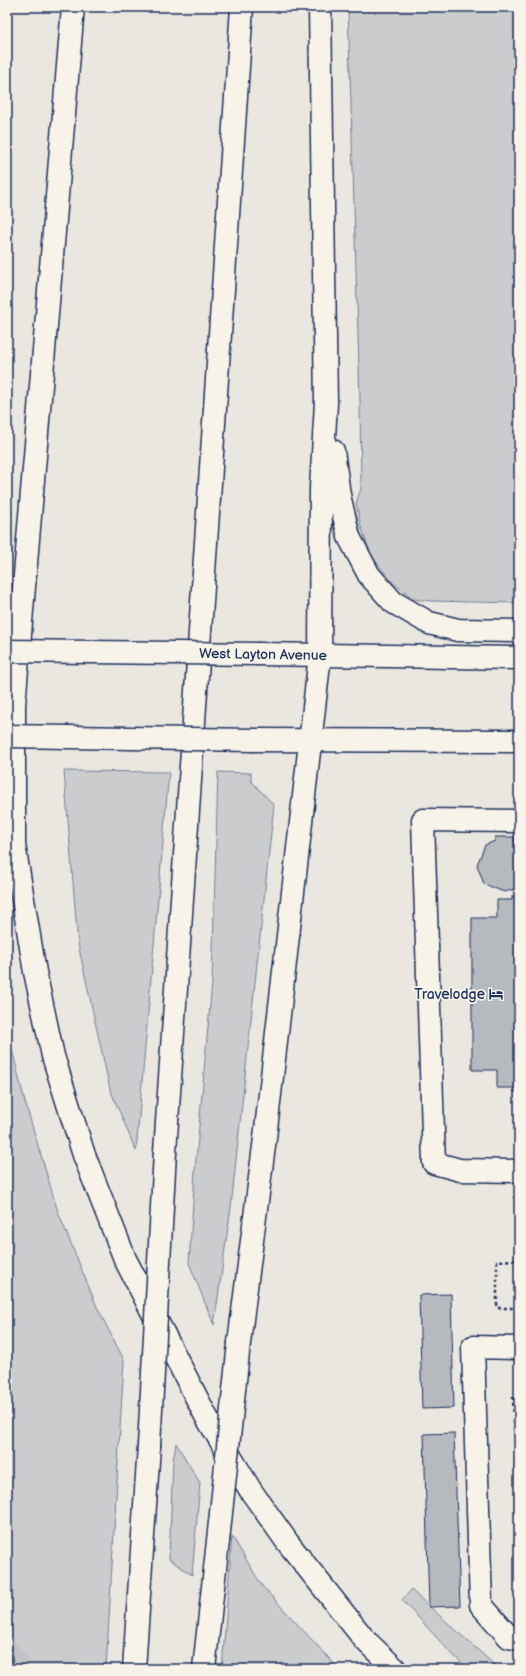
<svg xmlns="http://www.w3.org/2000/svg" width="526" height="1676" viewBox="0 0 526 1676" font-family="'Balsamiq Sans',sans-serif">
	<rect width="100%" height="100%" fill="#eae7e0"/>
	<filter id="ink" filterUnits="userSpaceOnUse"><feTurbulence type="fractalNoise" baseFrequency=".025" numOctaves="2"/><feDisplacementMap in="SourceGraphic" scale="8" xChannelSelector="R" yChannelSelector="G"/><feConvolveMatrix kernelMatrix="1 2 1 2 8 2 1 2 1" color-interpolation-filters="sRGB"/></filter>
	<g filter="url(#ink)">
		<path fill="#cbcccd" stroke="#737e96" d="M348 7H519V603L431 601 414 599 392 582 371 555 361 527 356 503 361 489 360 400Z
			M64 771 169 772 136 1151 110 1089 78 944Z
			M218 772 251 773V781L274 805 231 1207 214 1325 189 1263 195 1171 212 983Z
			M7 1029 25 1102 58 1212 97 1307 124 1360 106 1669H7Z
			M176 1443 200 1483 192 1575 169 1559 173 1461Z
			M232 1536 262 1586 339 1669H222Z
			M411 1590 499 1669H468L450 1652 402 1600Z"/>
		<path fill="#b6babf" stroke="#1b2f5e" d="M495 837H515L514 842 519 844V888L504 892 484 884 477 865 485 845 495 841Z
			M512 896H519V1092H514V1088H497V1070H472V918H497V900H512Z
			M451 1294 454 1408 422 1409 419 1295Z
			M454 1433 460 1606 429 1607 424 1434Z"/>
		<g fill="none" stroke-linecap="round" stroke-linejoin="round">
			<path stroke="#c1c2c6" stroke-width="22" stroke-dasharray="22 11" stroke-linecap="butt" d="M7 1649 22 1669"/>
			<defs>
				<path id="minor" d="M519 821 423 820 434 1163 460 1170 519 1171
					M519 1348 473 1347 481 1605 509 1637 519 1639"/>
				<path id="major" d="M259 654 519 658
					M253 740 519 741"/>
				<path id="highway" d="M73 7 14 705V845L35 972 53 1056 84 1155 125 1259 207 1418 251 1491 288 1543 365 1640 395 1669
					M333 451 339 495 349 537 369 575 393 602 429 623 458 630 519 631
					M165 1152 242 7
					M239 1343 265 1138 320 655 321 488 326 403 320 7
					M134 1669 149 1446
					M204 1669 218 1541"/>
			</defs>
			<use href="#minor" stroke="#1b2f5e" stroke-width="25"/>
			<use href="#major" stroke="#1b2f5e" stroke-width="25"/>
			<use href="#highway" stroke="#1b2f5e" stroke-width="25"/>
			<path stroke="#1b2f5e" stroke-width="2.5" stroke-dasharray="3 3" stroke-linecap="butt" d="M519 1227 516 1228V1260L497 1261V1308H519
				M519 1397H513L519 1536"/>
			<use href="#minor" stroke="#f7f3e8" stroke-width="22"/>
			<use href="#major" stroke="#f7f3e8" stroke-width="22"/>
			<use href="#highway" stroke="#f7f3e8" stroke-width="22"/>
			<defs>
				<path id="major-bridge" d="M7 651 259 654
					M7 736 253 740"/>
				<path id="highway-bridge" d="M149 1446 165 1152
					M218 1541 239 1343"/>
			</defs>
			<use href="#major-bridge" stroke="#1b2f5e" stroke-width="25" stroke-linecap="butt"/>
			<use href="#highway-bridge" stroke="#1b2f5e" stroke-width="25" stroke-linecap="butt"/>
			<use href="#major-bridge" stroke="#f7f3e8" stroke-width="22"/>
			<use href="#highway-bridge" stroke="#f7f3e8" stroke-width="22"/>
		</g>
	</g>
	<defs>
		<symbol id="hotel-bare" viewBox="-9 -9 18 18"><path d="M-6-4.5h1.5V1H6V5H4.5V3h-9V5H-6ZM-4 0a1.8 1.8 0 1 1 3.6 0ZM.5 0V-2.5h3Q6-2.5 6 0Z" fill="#1b2f5e" stroke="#f7f3e8" stroke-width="2.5" paint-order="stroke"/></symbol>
	</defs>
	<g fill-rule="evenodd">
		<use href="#hotel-bare" x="486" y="984" width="20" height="20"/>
	</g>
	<g text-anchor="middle" stroke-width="3.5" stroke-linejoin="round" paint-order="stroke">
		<g font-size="14" fill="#1b2f5e" stroke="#f7f3e8">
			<text transform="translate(263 654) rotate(1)" y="5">West Layton Avenue</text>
		</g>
		<g font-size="14" fill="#1b2f5e" stroke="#f7f3e8" text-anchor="end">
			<text x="485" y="999">Travelodge</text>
		</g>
	</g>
	<rect width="526" height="1676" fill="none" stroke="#f7f3e8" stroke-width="24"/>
	<rect x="12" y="12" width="502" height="1652" fill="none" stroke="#1b2f5e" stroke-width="1.5" filter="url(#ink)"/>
</svg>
